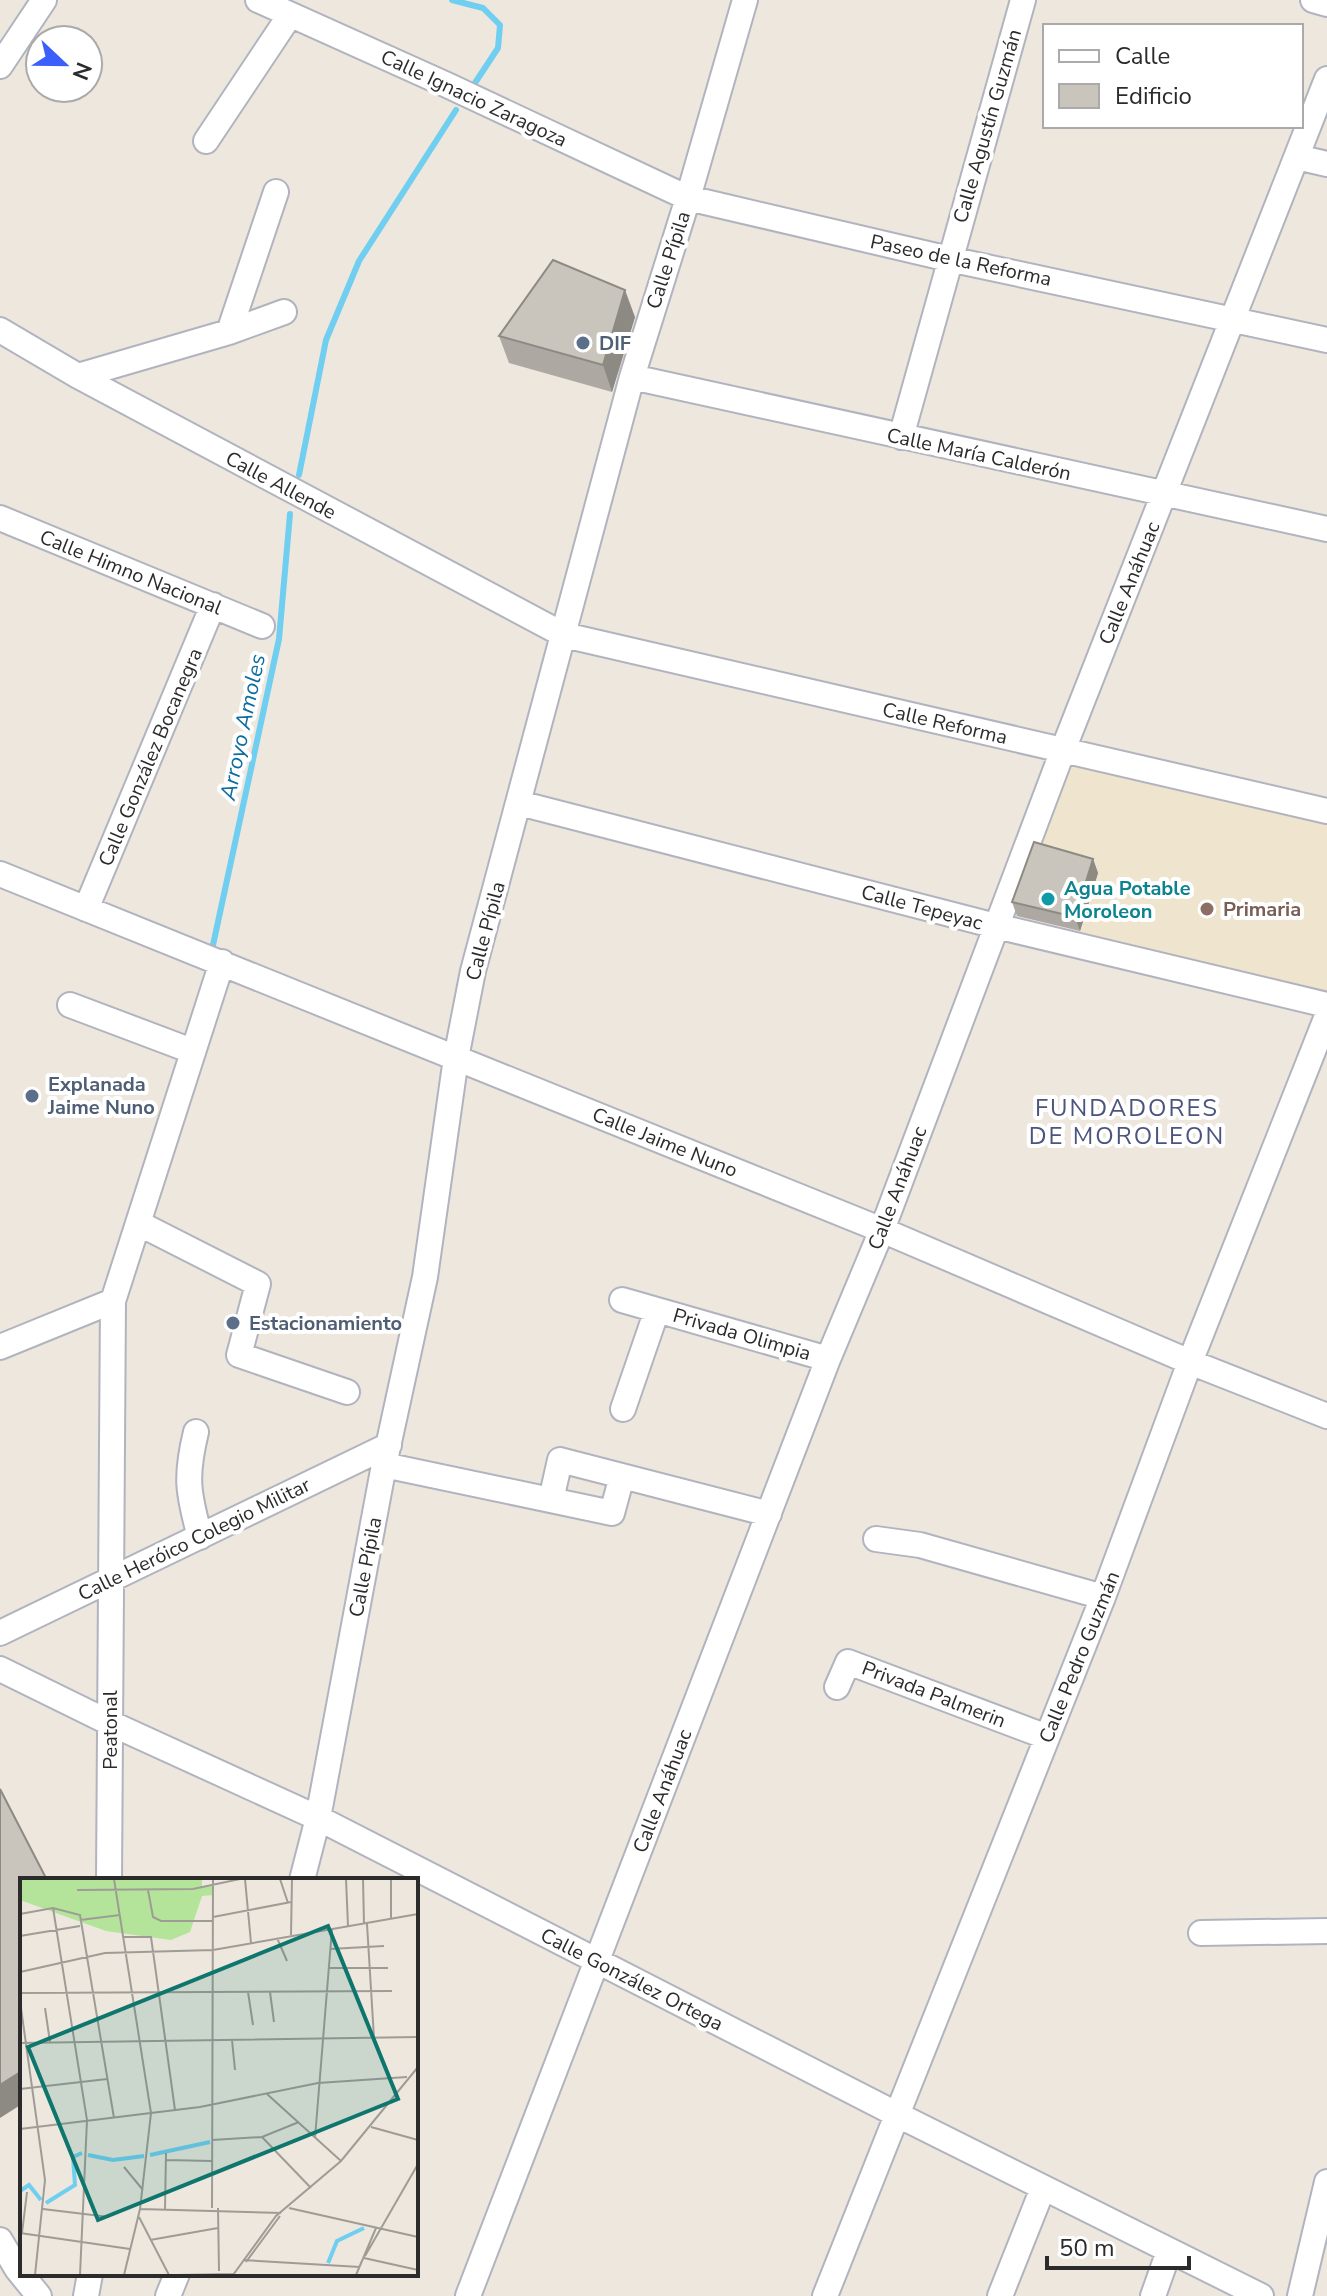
<svg xmlns="http://www.w3.org/2000/svg" width="1327" height="2296" viewBox="0 0 1327 2296" font-family="'Nunito Sans',sans-serif">
	<rect width="100%" height="100%" fill="#ede7de"/>
	<path fill="#efe4cd" d="M1063 750 1327 811V1005L1075 945 1097 873 1024 851Z"/>
	<g fill="none" stroke-linecap="round" stroke-linejoin="round">
		<path stroke="#70cef0" stroke-width="6" d="M452 0 483 8 500 25 498 48 471 89
			M299 475 326 340 359 261 456 110
			M213 945 279 639 290 514"/>
		<defs>
			<path id="minor" d="M258 0 447 85 688 198 949 259 1327 340
				M1313 0 1327 4
				M0 66 44 0
				M206 141 290 15
				M1297 157 1327 164
				M0 330 78 376 564 635 1327 811
				M229 332 276 192
				M78 376 229 332 284 312
				M632 377 1327 529
				M901 437 1023 0
				M0 518 262 626
				M519 803 996 926 1327 1005
				M0 874 882 1230 1190 1362 1327 1416
				M86 909 213 605
				M70 1005 192 1051
				M138 1223 258 1284 239 1355 347 1392
				M622 1300 828 1359
				M0 1347 113 1301
				M623 1409 657 1310
				M196 1432C185 1477 188 1493 200 1537
				M384 1465 612 1513 622 1476 769 1514
				M551 1500 560 1460 622 1476
				M876 1539 920 1545 1103 1597
				M0 1633 389 1445
				M0 1669 110 1723 318 1818 898 2115 1261 2296
				M837 1687 848 1662 1047 1737
				M109 1880 113 1301 222 962
				M302 1880 318 1818 384 1465 425 1277 456 1058 473 971 632 377 688 198 745 0
				M1201 1933 1327 1931
				M0 2240 17 2269 39 2296
				M86 2296 90 2274
				M168 2296 177 2274
				M468 2296 828 1359 882 1230 1063 750 1327 79
				M825 2296 1103 1597 1190 1362 1327 1016
				M1000 2296 1043 2188
				M1153 2296 1169 2251
				M1300 2296 1327 2182"/>
		</defs>
		<use href="#minor" stroke="#b1b4bf" stroke-width="28"/>
		<use href="#minor" stroke="#fff" stroke-width="24"/>
	</g>
	<path fill="#ada9a2" d="M635 317 612 392 509 363 499 336Z
		M1093 859 1098 873 1080 931 1017 916 1012 902Z"/>
	<path fill="#8d8a84" d="M625 290 635 317 612 392 603 365Z
		M1093 859 1098 873 1080 931 1075 917Z
		M22 2071V2104L0 2118V2085Z"/>
	<path fill="#c9c5bc" stroke="#8d8a84" stroke-width="2" d="M553 260 625 290 603 365 499 336Z
		M1034 842 1093 859 1075 917 1012 902Z
		M0 1789 47 1880H22V2071L0 2085Z"/>
	<g fill="#5c6f8a" stroke="#fff" stroke-width="3">
		<circle cx="583" cy="343" r="8"/>
		<circle cx="32" cy="1096" r="8"/>
		<circle cx="233" cy="1323" r="8"/>
	</g>
	<circle fill="#0f9aa8" stroke="#fff" stroke-width="3" cx="1048" cy="899" r="8"/>
	<circle fill="#8d6e63" stroke="#fff" stroke-width="3" cx="1207" cy="909" r="8"/>
	<g text-anchor="middle" stroke-width="8" stroke-linejoin="round" paint-order="stroke">
		<g font-size="20" fill="#2b2b2b" stroke="#fff">
			<text transform="translate(474 98) rotate(25)" y="7">Calle Ignacio Zaragoza</text>
			<text transform="translate(987 126) rotate(-74)" y="7">Calle Agustín Guzmán</text>
			<text transform="translate(668 260) rotate(-72)" y="7">Calle Pípila</text>
			<text transform="translate(961 260) rotate(12)" y="7">Paseo de la Reforma</text>
			<text transform="translate(979 454) rotate(12)" y="7">Calle María Calderón</text>
			<text transform="translate(281 485) rotate(28)" y="7">Calle Allende</text>
			<text transform="translate(131 572) rotate(22)" y="7">Calle Himno Nacional</text>
			<text transform="translate(1129 583) rotate(-68)" y="7">Calle Anáhuac</text>
			<text transform="translate(945 723) rotate(13)" y="7">Calle Reforma</text>
			<text transform="translate(150 757) rotate(-67)" y="7">Calle González Bocanegra</text>
			<text transform="translate(922 907) rotate(15)" y="7">Calle Tepeyac</text>
			<text transform="translate(485 931) rotate(-75)" y="7">Calle Pípila</text>
			<text transform="translate(665 1142) rotate(22)" y="7">Calle Jaime Nuno</text>
			<text transform="translate(897 1188) rotate(-69)" y="7">Calle Anáhuac</text>
			<text transform="translate(742 1334) rotate(16)" y="7">Privada Olimpia</text>
			<text transform="translate(194 1539) rotate(-26)" y="7">Calle Heróico Colegio Militar</text>
			<text transform="translate(365 1567) rotate(-79)" y="7">Calle Pípila</text>
			<text transform="translate(1079 1657) rotate(-68)" y="7">Calle Pedro Guzmán</text>
			<text transform="translate(934 1694) rotate(21)" y="7">Privada Palmerin</text>
			<text transform="translate(110 1730) rotate(-90)" y="7">Peatonal</text>
			<text transform="translate(662 1791) rotate(-69)" y="7">Calle Anáhuac</text>
			<text transform="translate(632 1979) rotate(27)" y="7">Calle González Ortega</text>
		</g>
		<g font-size="20" font-weight="bold" fill="#4e5e75" stroke="#fff" text-anchor="start">
			<text x="599" y="350">DIF</text>
			<text x="48" y="1091">Explanada<tspan x="48" dy="23">Jaime Nuno</tspan></text>
			<text x="249" y="1330">Estacionamiento</text>
		</g>
		<g font-size="20" font-weight="bold" fill="#0d838f" stroke="#fff" text-anchor="start">
			<text x="1064" y="895">Agua Potable<tspan x="1064" dy="23">Moroleon</tspan></text>
		</g>
		<g font-size="20" font-weight="bold" fill="#785e54" stroke="#fff" text-anchor="start">
			<text x="1223" y="916">Primaria</text>
		</g>
		<g font-size="22" font-style="italic" fill="#0c6c9f" stroke="#fff">
			<text transform="translate(242 727) rotate(-78)" y="8">Arroyo Amoles</text>
		</g>
		<g font-size="24" letter-spacing="2" fill="#4b547d" stroke="#fff">
			<text x="1127" y="1116">FUNDADORES<tspan x="1127" dy="28">DE MOROLEON</tspan></text>
		</g>
	</g>
	<g transform="translate(20 1878)">
		<rect width="398" height="398" fill="#ede7de"/>
		<path d="M0 1H182V8H192L193 17 182 18 170 54 151 62 86 53 0 22Z" fill="#b3e49a"/>
		<path fill="none" stroke="#70cef0" stroke-width="4" d="M68 277 93 282 124 278M130 277 190 264M0 313 9 307 21 322M26 325 55 307 53 279 62 275M308 385 317 363 344 350"/>
		<path fill="none" stroke="#9f9c96" stroke-width="2" d="M94 1 131 235 120 331 104 397M225 1 231 65M260 1 268 25M326 1 328 48M343 1 344 46M57 12 173 11 220 1M128 12 133 39 141 43H193M33 30 67 242 60 397M0 36 33 30 60 37 94 240M193 39 271 24M371 41V1M60 42 100 37M347 46 354 160M271 57 272 1M0 58 60 48M103 59H131L155 232M257 60 267 83M310 71 364 68M309 90H368M0 94 85 75 193 72 398 36M228 114 233 147M250 114 254 144M0 115 372 113M0 123 25 302 15 397M25 130 30 164M212 162 215 192M0 165 398 159M0 211 87 201M247 216 321 283M351 249 398 262M0 251 180 229 298 205 387 199M242 259 291 310M295 260 312 51M192 262 242 259 279 244M146 282 192 283M104 289 123 312M192 330 193 1M198 330 199 393M269 330 398 359M23 331 89 339M120 331 261 335M145 331 146 275M119 339 149 397M0 355 110 371M2 355 7 314M130 362 198 350M345 378 398 286M344 380 398 392M223 382 340 389M226 384 260 338M157 397 215 396M213 397 256 338 321 283 398 189M336 397 356 350"/>
		<path fill="#0f766e" fill-opacity="0.15" stroke="#0f766e" stroke-width="4" d="M308 48 378 221 78 342 8 169Z"/>
		<rect width="398" height="398" fill="none" stroke="#2b2b2b" stroke-width="4"/>
	</g>
	<rect x="1043" y="24" width="260" height="104" fill="#ffffff" stroke="#aaaaaa" stroke-width="2"/>
	<rect x="1059" y="50" width="40" height="12" fill="#ffffff" stroke="#aaaaaa" stroke-width="2"/>
	<text x="1115" y="64" font-size="24" fill="#2b2b2b">Calle</text>
	<rect x="1059" y="84" width="40" height="24" fill="#c9c5bc" stroke="#aaaaaa" stroke-width="2"/>
	<text x="1115" y="104" font-size="24" fill="#2b2b2b">Edificio</text>
	<g transform="translate(64 64) rotate(112)"><circle r="38" fill="#ffffff" stroke="#aaaaaa" stroke-width="2"/>
	<path d="M0-6L14 30L0 20L-14 30Z" fill="#3c5ffc"/>
	<text y="-12" font-size="22" font-weight="bold" text-anchor="middle" fill="#2b2b2b">N</text>
	</g>
	<path d="M1047 2256v12h142v-12" fill="none" stroke="#2b2b2b" stroke-width="4"/>
	<text x="1059" y="2256" font-size="24" fill="#2b2b2b" stroke="#ffffff" stroke-width="6" paint-order="stroke">50 m</text>
</svg>
